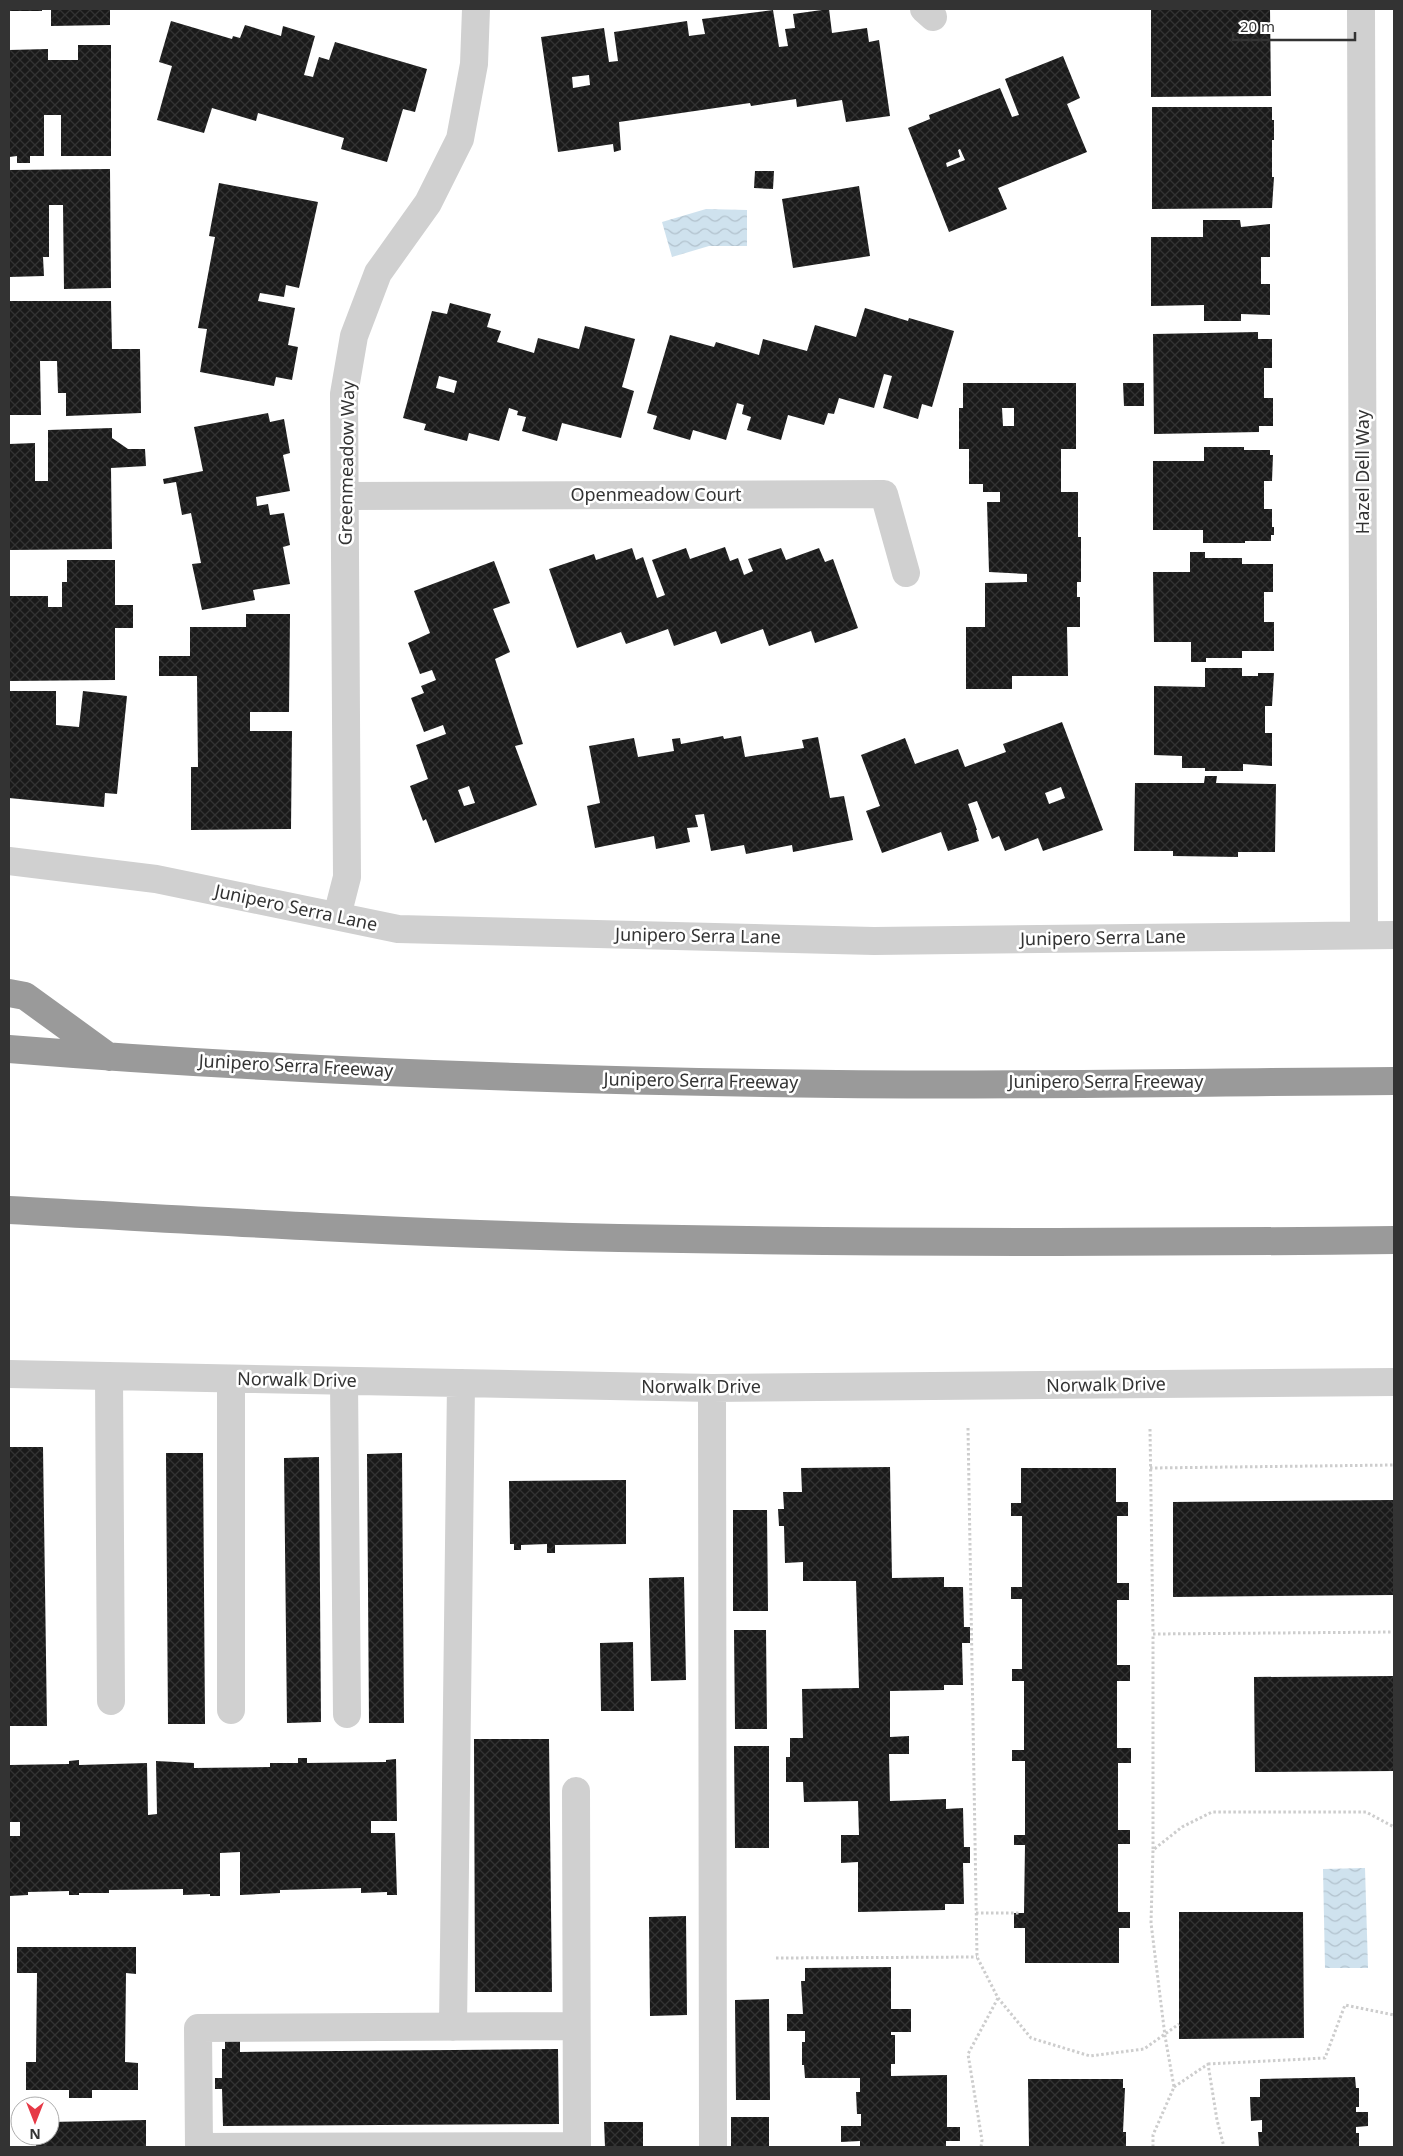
<svg xmlns="http://www.w3.org/2000/svg" width="1403" height="2156" viewBox="0 0 1403 2156" font-family="'Noto Sans',sans-serif">
	<defs>
		<pattern id="water-waves" width="16" height="10" patternUnits="userSpaceOnUse" patternTransform="scale(1.25)"><rect width="16" height="10" fill="#cfe2ee"/><path d="M0 5q4-4 8 0t8 0" fill="none" stroke="#b2c2cd"/></pattern>
		<pattern id="building-cross-hatch" width="8" height="8" patternUnits="userSpaceOnUse" patternTransform="scale(1.25)"><rect width="8" height="8" fill="#1a1a1a"/><path d="M0 0l8 8M0 8l8-8" fill="none" stroke="#333"/></pattern>
	</defs>
	<rect width="100%" height="100%" fill="#fff"/>
	<path fill="url(#water-waves)" d="M706 209 747 210V246H709L672 257 662 222Z
		M1365 1868 1368 1968H1325L1323 1869Z"/>
	<path fill="url(#building-cross-hatch)" fill-rule="evenodd" d="M9 9H42V11H9Z
		M51 9H110V25L51 26Z
		M829 9 832 33 867 28 869 42 879 40 890 116 846 122 842 100 797 107 796 99 751 106 750 103 619 122 621 150 614 152 613 144 558 152 541 37 604 28 609 62 618 61 614 32 687 21 689 36 696 35 705 34 702 19 773 10 779 47 788 46 785 29 795 28 793 14ZM589 75 590 85 573 88 572 77Z
		M1151 9H1270L1271 96 1151 97Z
		M171 21 232 39 233 36 240 38 245 25 281 36 283 26 315 36 304 75 313 77 319 57 329 60 335 42 427 69 415 112 403 109 387 162 341 149 344 138 258 113 256 121 212 108 204 133 157 120 172 66 159 62Z
		M78 45H111V156H61V115H44V156H30V163H17V156L9 157V50L48 49V60H78Z
		M1063 56 1080 98 1067 104 1087 152 998 188 1007 209 949 232 908 128 930 119 929 115 1000 88 1012 117 1019 115 1005 79ZM960 149 965 160 947 167 946 163 960 157 958 150Z
		M1152 107H1272V120H1274V140H1272V177H1274L1272 208 1152 209Z
		M110 169 111 288 64 289 63 205H49V257H43L44 276 9 277V170Z
		M755 171H774L773 189 754 188Z
		M219 183 318 202 299 288 286 285 284 297 260 293 258 301 295 308 288 345 298 347 292 380 276 377 274 386 200 372 207 329 198 328 215 237 209 236Z
		M859 186 870 256 793 268 782 199Z
		M1203 220H1240L1241 227 1270 224V257H1261V284H1270V315L1241 314V321H1204V305L1151 306V237H1203Z
		M9 301H111L112 349H140L141 413 66 416V393H58L57 361H40L41 415H9Z
		M450 303 491 314 487 327 501 331 497 342 534 353 538 338 579 349 585 326 635 339 622 387 634 391 621 438 562 423 557 441 522 431 526 417 517 415 518 411 509 408 499 441 469 433 467 441 424 430 426 424 403 418 432 311 447 314ZM439 376 457 381 454 393 436 388Z
		M865 308 908 321 909 318 954 331 932 407 922 404 918 419 883 408 892 376 884 374 874 408 839 398 834 414 828 413 824 425 788 415 781 440 747 430 751 417 742 414 744 405 737 403 726 440 693 430 690 440 653 429 657 416 647 413 670 335 714 347 716 342 759 355 763 339 807 351 815 325 856 337Z
		M1258 332V339H1272V368H1264V398H1273V426H1259V432L1154 434 1153 334Z
		M963 383H1076V449H1061V492H1078V537H1081V582H1077V597H1080V627H1067L1068 676H1012V689H966V627H985V583L1027 582V574L989 572 987 502H1000V492H983V484H969V449H959V408H963ZM1002 408H1014V426H1003Z
		M1123 383H1144V406H1124Z
		M268 413 270 422 284 419 290 453 283 455 290 491 256 497 257 506 268 504 270 515 284 513 290 545 283 547 290 584 253 590 255 600 202 610 192 564 201 563 191 513 182 515 176 482 164 484 163 479 203 471 194 427Z
		M112 428V438L128 449H145L146 466 111 468 112 549 9 550V444L35 443V481H48V430Z
		M1204 447H1244V450H1270V455H1273L1272 481H1264V509H1272V527H1274V535H1271V541H1245V543H1203V530H1153V461H1204Z
		M725 547 730 561 738 558 744 575 753 571 748 559 781 548 786 560 819 548 825 562 833 559 858 628 815 643 811 631 769 646 763 629 721 644 716 631 674 646 668 629 626 644 621 632 577 648 549 569 594 554 596 560 632 548 636 560 643 557 657 598 665 595 652 560 686 548 690 559Z
		M1190 552H1205V558H1242V564H1273V592H1264V622H1274V651H1242V658H1206V662H1191V642H1154L1153 572H1190Z
		M67 560H115V605H133V628H115V680L9 681V596H48V607H62V582H67Z
		M494 561 510 603 493 609 510 652 495 659 523 744 515 746 537 805 435 843 426 819 423 821 410 786 428 779 416 745 446 734 443 725 424 732 411 698 424 693 421 686 436 680 432 670 420 674 408 643 430 633 414 591ZM469 786 475 803 464 806 458 790Z
		M246 614H290L289 712H250V731H292L291 829 191 830V767H198L197 676H159V656H190V627H246Z
		M1205 668H1242V676H1258V673H1274L1272 706H1265V733H1272V766L1243 764V771H1205V768H1182V756L1154 755V686L1205 687Z
		M9 691H56V725L79 727 83 691 127 696 117 794 105 793 104 807 9 798Z
		M1062 722 1103 830 1043 851 1038 838 1005 851 999 836 992 839 977 801 968 804 977 830H976L979 841 948 851 941 832 882 853 866 811 880 806 861 755 905 738 915 764 958 749 965 767 1006 752 1003 744ZM1061 787 1065 798 1049 804 1045 793Z
		M723 736 724 739 741 736 745 757 804 748 802 740 818 737 830 798 844 796 853 840 793 852 792 845 746 854 744 845 711 851 704 814 695 815 698 827 687 828 690 842 656 849 654 836 595 848 587 806 600 803 589 746 634 738 638 757 674 751 672 739 680 738 681 744Z
		M1205 776H1217L1216 783 1276 784 1275 852H1238V857L1173 856V851H1134L1135 783H1204Z
		M9 1447H43L47 1726H9Z
		M166 1453H203L205 1724H168Z
		M402 1453 404 1723H369L367 1454Z
		M319 1457 321 1722 287 1723 284 1458Z
		M890 1467 892 1578 944 1577V1587H963L964 1627H970V1643H962L963 1685H944V1690L890 1691V1737L909 1736V1754H889L890 1801 946 1799V1809L963 1808 964 1847H970V1863H963L964 1904H945V1910L858 1912V1862L841 1863V1835H859L858 1801 804 1802 803 1782H786V1757H790V1738H803L802 1689 859 1688 856 1581H803V1562L785 1563 784 1526H779L778 1509H784L783 1492H802L801 1468Z
		M1021 1468H1116V1502H1128V1516H1117V1583H1129V1600H1117V1665H1130V1681H1117V1748H1131V1763H1118V1830H1130V1844H1118V1912H1130V1928H1119V1963H1025V1928H1014V1913H1024L1025 1845H1014V1835H1025V1761H1012V1750H1024V1681H1012V1669H1022V1599H1011V1587H1022V1516H1011V1503H1021Z
		M626 1480V1544L555 1545V1553H547V1544L521 1545V1550H514V1544H510L509 1481Z
		M1394 1500V1595L1173 1597V1502Z
		M733 1510H767L768 1611H733Z
		M684 1577 686 1680 651 1681 649 1578Z
		M734 1630H766L767 1729H735Z
		M633 1642 634 1711H601L600 1643Z
		M1394 1676V1771L1255 1772 1254 1677Z
		M474 1739H549L552 1992H475Z
		M734 1746H769V1848H735Z
		M298 1758H307V1763L386 1762V1760L396 1759 397 1821H371V1833H395L397 1895H387V1892L361 1893V1888L280 1890V1893L240 1895V1852L220 1853V1896H210V1894L183 1895V1889L109 1890V1893H79V1895H69V1891L28 1892V1895L9 1896V1836H20V1822H9V1765L69 1764V1761L79 1760V1765L147 1763 148 1815 157 1814 156 1761 194 1763V1768L270 1767V1763H298Z
		M1179 1912H1303L1304 2038 1179 2039Z
		M686 1916 687 2015 650 2016 649 1917Z
		M17 1947H136V1974L126 1973 125 2062 138 2063V2090H92V2098H69V2090H26V2062H36L37 1973H17Z
		M891 1967V2009H911V2032H891V2035H895V2064H891V2076L947 2075V2127H960V2141H946V2147H860V2141L841 2142V2126H861V2114H857L856 2092H860V2078H805L804 2065H802V2042H805V2031H787V2014H803L801 1981H805V1968Z
		M769 1999 770 2100H736L735 2000Z
		M225 2041H240V2052L558 2049 559 2124 223 2126 222 2089H215V2078H222V2049H225Z
		M1355 2077 1356 2088H1359V2107H1356V2112H1368V2126L1356 2127V2133H1359V2147H1259L1258 2132H1262V2120L1251 2121 1250 2097H1260V2079Z
		M1028 2079H1123V2088H1125L1123 2132H1126V2147H1029Z
		M731 2117H769V2147H731Z
		M146 2120V2147L36 2146 35 2136H50V2122Z
		M604 2122H643V2147H605Z"/>
	<g fill="none" stroke-linecap="round" stroke-linejoin="round">
		<path stroke="#cdcdcd" stroke-width="3" stroke-dasharray="2.5 2.5" stroke-linecap="butt" d="M968 1428 977 1957 998 1998 1031 2038 1090 2056 1144 2049 1179 2024
			M1150 1429 1153 1634
			M1150 1468 1394 1465
			M1153 1849V1634L1394 1632
			M976 1913H1019
			M776 1958 977 1957
			M1208 2064 1325 2058 1345 2005 1394 2015
			M1174 2087 1208 2064 1217 2120 1224 2147
			M981 2147 982 2140 968 2054 998 1998
			M1153 2147V2135L1174 2087 1165 2036 1151 1923 1153 1850 1182 1827 1212 1812H1366L1394 1827"/>
		<path stroke="#d0d0d0" stroke-width="28" d="M924 9 933 17
			M1361 9 1364 935
			M346 496 884 494 906 573
			M9 861 156 879 398 929 874 941 1394 935
			M337 916 347 877 344 394 354 336 378 273 428 203 460 139 474 64 476 9
			M9 1374 712 1388 1394 1382
			M109 1376 111 1701
			M231 1379V1710
			M344 1381 347 1714
			M712 1388 713 2147
			M576 1791 577 2147
			M576 2026 198 2028 199 2147 577 2146
			M453 2027 461 1383"/>
		<path stroke="#9a9a9a" stroke-width="28" d="M9 993 25 996 109 1057
			M9 1049C284 1071 561 1081 837 1084 1023 1086 1209 1082 1394 1081
			M9 1210C196 1220 384 1232 572 1237 846 1243 1120 1243 1394 1240"/>
	</g>
	<g text-anchor="middle" stroke-width="5" stroke-linejoin="round" paint-order="stroke">
		<g font-size="18" fill="#333" stroke="#fff">
			<text transform="translate(347 463) rotate(-89)" y="6">Greenmeadow Way</text>
			<text transform="translate(1363 472) rotate(-90)" y="6">Hazel Dell Way</text>
			<text x="656" y="501">Openmeadow Court</text>
			<text transform="translate(296 908) rotate(12)" y="6">Junipero Serra Lane</text>
			<text transform="translate(698 936) rotate(1)" y="6">Junipero Serra Lane</text>
			<text transform="translate(1103 938) rotate(-1)" y="6">Junipero Serra Lane</text>
			<text transform="translate(296 1066) rotate(3)" y="6">Junipero Serra Freeway</text>
			<text transform="translate(701 1081) rotate(1)" y="6">Junipero Serra Freeway</text>
			<text x="1106" y="1088">Junipero Serra Freeway</text>
			<text transform="translate(297 1380) rotate(1)" y="6">Norwalk Drive</text>
			<text transform="translate(1106 1385) rotate(-1)" y="6">Norwalk Drive</text>
			<text x="701" y="1393">Norwalk Drive</text>
		</g>
	</g>
	<rect width="1403" height="2156" fill="none" stroke="#333333" stroke-width="20"/>
	<g transform="translate(35 2121) rotate(180)"><circle r="24" fill="#ffffff" stroke="#adadad"/>
	<path d="M0-4L9 19L0 12L-9 19Z" fill="#e63946"/>
	<text y="-8" font-size="14" font-weight="bold" text-anchor="middle" fill="#333333">N</text>
	</g>
	<path d="M1233 32v8h122v-8" fill="none" stroke="#333333" stroke-width="2.5"/>
	<text x="1240" y="32" font-size="15" fill="#333333" stroke="#ffffff" stroke-width="4" paint-order="stroke">20 m</text>
</svg>
